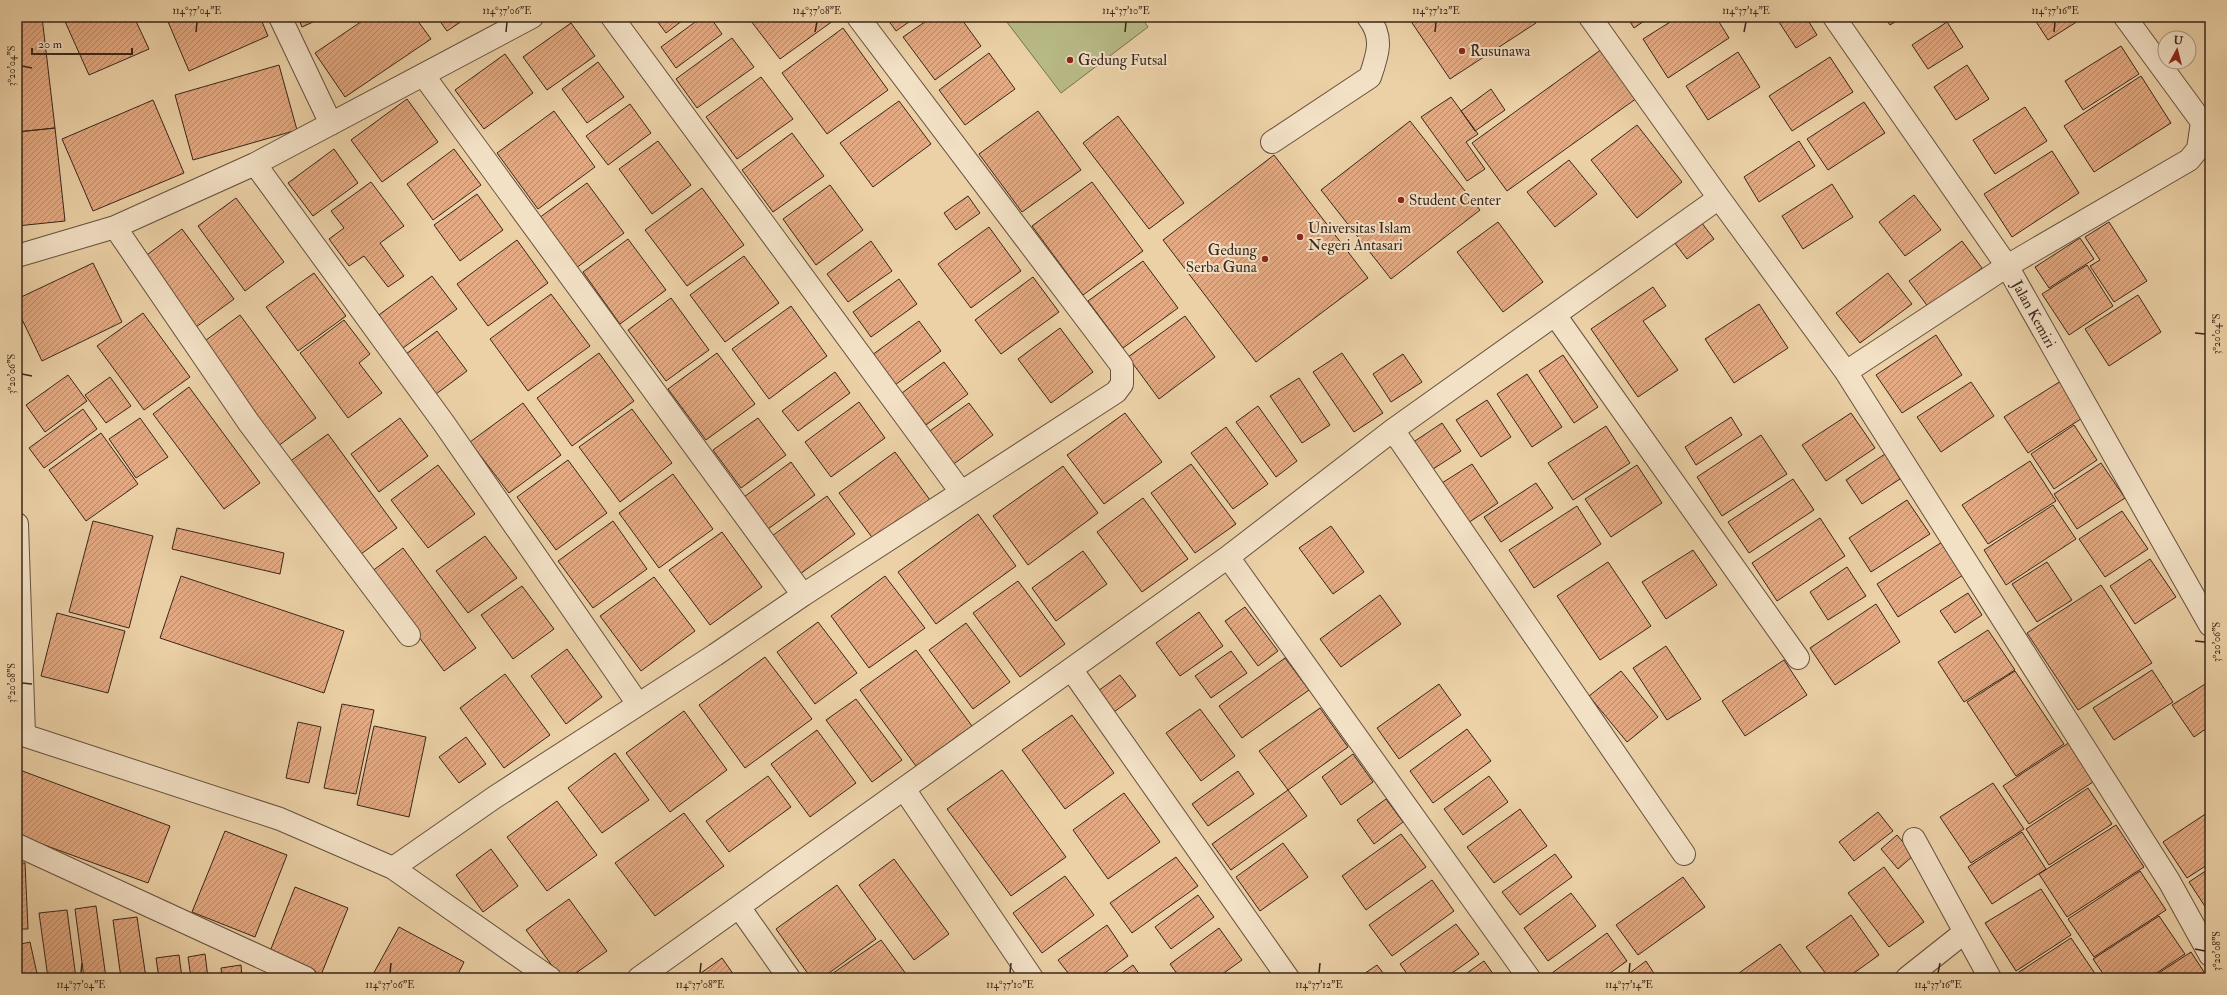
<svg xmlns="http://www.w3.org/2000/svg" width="2227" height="995" viewBox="0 0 2227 995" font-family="'IM FELL Double Pica',serif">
	<defs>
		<pattern id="building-hatch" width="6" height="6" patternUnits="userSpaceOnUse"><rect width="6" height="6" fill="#e3aa83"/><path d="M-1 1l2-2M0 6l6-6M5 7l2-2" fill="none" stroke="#b98a6a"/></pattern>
	</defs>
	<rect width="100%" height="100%" fill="#ecd1a7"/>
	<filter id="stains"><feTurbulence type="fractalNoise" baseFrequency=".005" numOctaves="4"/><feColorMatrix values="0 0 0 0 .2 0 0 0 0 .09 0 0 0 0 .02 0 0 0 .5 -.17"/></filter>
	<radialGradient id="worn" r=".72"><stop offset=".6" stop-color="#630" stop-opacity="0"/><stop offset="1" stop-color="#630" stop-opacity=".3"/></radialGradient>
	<path fill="#b8bb87" stroke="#797051" d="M1003 17H1141L1148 27 1061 93Z"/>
	<path fill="url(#building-hatch)" stroke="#3a261b" d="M17 17H42L55 128 17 132Z
		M63 17H134L149 49 89 75Z
		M166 17H260L268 36 189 71Z
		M298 17H324L302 27Z
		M368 17H415L431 39 345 97 315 53Z
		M437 17H468L447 31Z
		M654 17H687L666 33Z
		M702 17H710L722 34 676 68 661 47Z
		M756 17H837V18L780 59 751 21Z
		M886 17H916L896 31Z
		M932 17H960L981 46 935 80 903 37Z
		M1408 17H1531L1536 23 1450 79Z
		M1627 17H1650L1634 28Z
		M1678 17H1716L1729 38 1668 78 1643 39Z
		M1786 17H1806L1817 35 1796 48 1779 22Z
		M1884 17H1903L1890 25Z
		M2033 17H2075L2078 21 2048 40Z
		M1947 22 1963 47 1928 69 1912 45Z
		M571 23 595 56 547 90 523 57Z
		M843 28 888 90 827 134 782 73Z
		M732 38 754 67 697 108 676 79Z
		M2121 46 2139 74 2083 110 2065 81Z
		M1602 49 1637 98 1507 191 1472 143Z
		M1738 52 1760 87 1708 120 1686 86Z
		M989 53 1015 89 965 125 939 90Z
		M505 54 533 93 484 129 455 90Z
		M1830 57 1853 92 1792 131 1769 96Z
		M598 62 624 97 587 123 562 89Z
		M279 65 297 130 193 160 175 95Z
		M1967 65 1989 99 1956 120 1934 87Z
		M2141 76 2171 123 2094 172 2064 126Z
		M761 77 793 119 737 159 706 117Z
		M1491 89 1505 110 1475 131 1461 111Z
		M1451 97 1478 134 1466 142 1485 169 1467 181 1421 117Z
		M407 99 438 142 382 182 351 140Z
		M153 100 184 173 93 211 62 139Z
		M899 101 931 144 873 187 840 143Z
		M1864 102 1885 133 1828 170 1807 139Z
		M630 104 651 133 608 165 586 136Z
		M2025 107 2047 141 1995 174 1973 140Z
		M554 111 595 167 538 209 497 153Z
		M1038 111 1081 170 1022 212 979 154Z
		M1118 116 1184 203 1149 229 1083 143Z
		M1410 121 1480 210 1391 279 1321 190Z
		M1637 125 1682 182 1637 218 1591 160Z
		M55 128 65 221 17 226V132Z
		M792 133 824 176 773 212 742 170Z
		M658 141 691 185 652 214 619 169Z
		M1799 141 1815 166 1759 202 1744 177Z
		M334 149 358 183 313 216 288 183Z
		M454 149 481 185 433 220 407 184Z
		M2052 151 2079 193 2012 237 1984 194Z
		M1274 155 1368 278 1256 362 1163 240Z
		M1569 160 1597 194 1555 227 1527 192Z
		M371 182 404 226 380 243 404 276 388 287 364 256 349 266 329 239 344 228 331 211Z
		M1092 182 1143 251 1083 295 1032 226Z
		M587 183 624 233 576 268 539 218Z
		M1832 184 1853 217 1803 249 1782 216Z
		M830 185 863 230 816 265 783 219Z
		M702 188 744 245 687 286 645 230Z
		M477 194 503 230 460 261 434 225Z
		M1914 195 1941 230 1905 256 1879 222Z
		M968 196 980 213 956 230 944 213Z
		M236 198 284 262 245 291 198 226Z
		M1498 222 1543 282 1503 312 1457 252Z
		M1701 222 1714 239 1687 259 1674 242Z
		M2109 222 2147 281 2114 302 2090 266 2100 260 2085 237Z
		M989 227 1021 271 971 308 938 264Z
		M182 229 234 299 192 330 140 260Z
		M2080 238 2094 259 2049 288 2035 267Z
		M628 239 666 290 620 324 583 272Z
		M517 240 548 283 488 326 457 284Z
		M871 241 892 271 848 302 827 274Z
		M1962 241 1982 268 1929 308 1909 281Z
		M744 256 779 303 725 342 690 295Z
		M1143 261 1178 308 1123 348 1088 301Z
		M93 263 122 322 42 361 17 309V299Z
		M2087 265 2113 306 2069 335 2042 294Z
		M314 273 346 316 298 351 266 307Z
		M1888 273 1912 304 1860 343 1836 313Z
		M432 276 457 309 396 353 372 320Z
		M1033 277 1059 312 1001 354 975 320Z
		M899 279 917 304 871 337 853 312Z
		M1653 287 1666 306 1643 321 1678 370 1638 397 1591 329Z
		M551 294 590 346 528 391 490 339Z
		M2138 295 2161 332 2109 366 2085 329Z
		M671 298 709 350 666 381 628 330Z
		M1759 304 1788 348 1734 383 1705 339Z
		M791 306 827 356 769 399 732 349Z
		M143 313 190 377 144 410 97 346Z
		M240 315 316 418 274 449 198 346Z
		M1185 316 1215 357 1159 399 1128 357Z
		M344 320 370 354 359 363 382 393 348 418 300 353Z
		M919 321 941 351 895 385 872 355Z
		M1060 328 1093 372 1051 403 1018 359Z
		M437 331 467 371 436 394 406 354Z
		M1936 335 1962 375 1902 413 1876 375Z
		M599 353 634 401 572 446 537 398Z
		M717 353 755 404 706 440 668 389Z
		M1342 353 1383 413 1354 432 1313 372Z
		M1403 354 1422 382 1391 402 1373 374Z
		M1563 355 1598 407 1574 423 1539 371Z
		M944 362 968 394 926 425 902 393Z
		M835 372 850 393 798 431 782 411Z
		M1527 374 1562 427 1532 447 1497 394Z
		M68 375 87 401 45 432 26 405Z
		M110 377 131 406 106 423 85 395Z
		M1299 378 1330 425 1302 443 1270 396Z
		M2064 379 2087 415 2028 453 2004 417Z
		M1971 382 1994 416 1941 452 1917 417Z
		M189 387 260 483 224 509 153 414Z
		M1487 400 1511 437 1481 457 1456 420Z
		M859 402 885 438 831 477 805 442Z
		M523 403 561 455 509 493 470 442Z
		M969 403 993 435 951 466 927 433Z
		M1258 406 1297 461 1276 477 1236 422Z
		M83 409 97 429 44 468 29 448Z
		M632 409 672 463 620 502 579 447Z
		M1125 413 1162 462 1104 504 1067 455Z
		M1851 413 1875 448 1826 481 1802 445Z
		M1731 417 1742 435 1696 465 1685 447Z
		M140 418 168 457 136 478 109 439Z
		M400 418 428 456 379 492 351 454Z
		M758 418 786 455 741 488 713 450Z
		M1442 423 1461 451 1430 471 1412 443Z
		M2074 425 2097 460 2054 489 2031 454Z
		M1606 426 1630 463 1573 500 1548 463Z
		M1226 427 1268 484 1233 509 1191 453Z
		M101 433 138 484 86 521 49 470Z
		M328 434 397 528 354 559 285 465Z
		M1761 435 1787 474 1722 516 1697 477Z
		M895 452 930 500 874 540 839 493Z
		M1885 454 1900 479 1862 504 1846 480Z
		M568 460 607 513 556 550 517 497Z
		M2030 461 2056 501 1988 544 1962 505Z
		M791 462 815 495 768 529 744 497Z
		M2101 463 2125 498 2077 529 2054 494Z
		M1191 464 1236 524 1195 553 1151 493Z
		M1472 464 1498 503 1468 523 1442 483Z
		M438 465 475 514 428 548 391 500Z
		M1637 465 1662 503 1611 537 1585 499Z
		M1063 466 1098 513 1028 565 993 516Z
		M673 474 713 529 659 568 619 513Z
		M1793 479 1814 510 1749 553 1728 522Z
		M1536 483 1553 508 1501 542 1484 517Z
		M827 496 855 534 800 574 772 536Z
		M1143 498 1188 559 1142 592 1097 532Z
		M1907 500 1930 534 1871 572 1849 538Z
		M2053 505 2076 539 2006 585 1984 550Z
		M1577 506 1601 544 1534 588 1509 550Z
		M2122 511 2148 549 2105 577 2079 539Z
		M978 514 1016 566 936 624 898 572Z
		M1820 518 1845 556 1777 601 1752 563Z
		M93 521 153 536 129 628 69 612Z
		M613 521 647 569 593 608 558 561Z
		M1331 526 1364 572 1333 594 1299 548Z
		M177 528 284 553 280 574 172 549Z
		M722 532 762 587 710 625 669 570Z
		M485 536 517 578 468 613 436 571Z
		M1942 542 1963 575 1898 617 1877 584Z
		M403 548 476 648 444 671 371 572Z
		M1693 550 1717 585 1666 619 1642 582Z
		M1083 551 1107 584 1056 621 1032 588Z
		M2150 559 2176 597 2135 624 2110 586Z
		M1608 562 1651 626 1600 660 1557 596Z
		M2047 562 2072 600 2037 622 2012 584Z
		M1847 567 1866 596 1828 620 1810 592Z
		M181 576 344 631 324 693 160 638Z
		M885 576 925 628 869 668 831 616Z
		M654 577 695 631 641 671 600 616Z
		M1018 581 1065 644 1020 677 973 613Z
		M2101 585 2152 663 2078 710 2027 633Z
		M522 586 554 629 513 659 481 615Z
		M1968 593 1982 615 1955 633 1940 611Z
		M1380 595 1401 624 1341 667 1320 639Z
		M1876 604 1900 642 1835 685 1810 648Z
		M1245 607 1278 651 1258 666 1225 621Z
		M1199 612 1223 646 1180 676 1156 643Z
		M57 613 125 631 108 693 41 676Z
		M818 622 857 673 815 704 777 652Z
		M966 623 1010 682 973 709 929 650Z
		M1988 630 2015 670 1964 702 1938 662Z
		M1666 646 1701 699 1667 720 1633 668Z
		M567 649 602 697 566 724 531 676Z
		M916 650 972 726 916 766 860 690Z
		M1231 651 1247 673 1211 698 1195 676Z
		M765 657 812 719 745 768 699 705Z
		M1285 658 1309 690 1242 738 1219 706Z
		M1784 660 1807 695 1745 736 1722 701Z
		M2152 670 2173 702 2114 740 2093 708Z
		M1621 671 1658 717 1627 742 1589 696Z
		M2015 671 2064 744 2016 776 1967 702Z
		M505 674 550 735 504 768 460 708Z
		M1120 675 1136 696 1114 712 1098 691Z
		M2210 681V726L2194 737 2172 705Z
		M1439 684 1461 715 1399 759 1377 728Z
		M856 699 902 760 872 782 826 720Z
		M342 704 374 710 356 794 324 788Z
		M1320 708 1348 747 1288 790 1259 751Z
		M1200 709 1235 756 1201 781 1166 733Z
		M684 711 727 770 670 812 626 753Z
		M1072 715 1114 773 1065 809 1022 750Z
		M298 722 321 727 309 783 286 778Z
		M374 726 426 737 409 817 357 805Z
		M1467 729 1491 761 1433 803 1410 771Z
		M817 730 856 783 810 817 771 764Z
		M466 737 486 764 459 783 439 757Z
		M2073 740 2099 778 2029 824 2003 786Z
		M615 753 649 800 602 833 568 788Z
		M1353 754 1373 782 1341 805 1322 777Z
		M17 769 170 826 148 883 17 835Z
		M1002 770 1066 857 1011 896 947 809Z
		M1238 771 1254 794 1208 826 1192 804Z
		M768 776 791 807 729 852 706 821Z
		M1489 776 1508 802 1463 835 1444 809Z
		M1993 783 2024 829 1971 863 1940 817Z
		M2088 788 2112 824 2049 865 2026 829Z
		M1288 790 1307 816 1231 870 1212 844Z
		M1124 793 1160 842 1108 879 1073 830Z
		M1386 799 1403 822 1374 844 1357 820Z
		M557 801 597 855 547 891 507 837Z
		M1520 809 1547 846 1494 883 1467 847Z
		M2210 811V863L2187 878 2163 842Z
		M1878 812 1893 831 1854 861 1839 842Z
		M684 813 724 866 655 916 615 863Z
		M2116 825 2144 867 2067 917 2039 874Z
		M225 831 287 855 255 937 192 912Z
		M2022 832 2046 869 1992 904 1968 867Z
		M1401 834 1426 867 1366 910 1342 876Z
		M1897 835 1914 855 1898 869 1881 849Z
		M1283 843 1308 877 1260 911 1236 877Z
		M491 849 518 886 483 912 456 875Z
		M1555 854 1572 877 1520 915 1502 892Z
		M1176 857 1198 886 1132 933 1110 903Z
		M894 859 949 934 914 960 859 885Z
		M17 863H25L28 929H17Z
		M1884 867 1924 922 1889 947 1848 893Z
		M2210 868V914L2189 882Z
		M2140 871 2166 910 2094 957 2068 919Z
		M1065 876 1094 915 1042 953 1013 913Z
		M1683 877 1705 907 1638 955 1616 925Z
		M1432 880 1454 911 1392 956 1369 925Z
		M837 885 876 939 822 978H811L776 929Z
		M295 887 348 908 321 975 269 954Z
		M2041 889 2071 935 2016 971 1985 923Z
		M1571 893 1596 926 1548 961 1524 928Z
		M1198 895 1214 917 1171 949 1155 927Z
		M569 899 607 951 569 978H561L526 930Z
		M96 906 106 978H84L75 909Z
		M67 910 76 978H48L39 913Z
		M1851 915 1879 955 1847 978H1829L1806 947Z
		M2159 916 2185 954 2149 978H2106L2093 959Z
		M137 917 146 978H121L113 920Z
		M1456 924 1479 954 1445 978H1410L1400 964Z
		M1107 925 1128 956 1098 978H1072L1058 960Z
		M399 927 464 962 456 978H371Z
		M1219 928 1242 960 1217 978H1180L1170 964Z
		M1607 933 1627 961 1603 978H1556L1552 973Z
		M2071 938 2098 978H2022L2019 972Z
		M881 940 909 978H826Z
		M30 942 38 978H17V945Z
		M1780 944 1805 978H1742L1739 973Z
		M2191 952 2208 978H2151Z
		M205 954 208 978H191L188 957Z
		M179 955 182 978H159L156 958Z
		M722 958 736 978H694Z
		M1484 961 1496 978H1460Z
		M1646 961 1657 978H1623Z
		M241 965 242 978H222L221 968Z
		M1133 965 1142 978H1115Z
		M1377 965 1387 978H1358Z"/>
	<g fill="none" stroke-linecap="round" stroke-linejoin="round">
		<defs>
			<path id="minor" d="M280 17 331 124
				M612 17 961 492
				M1590 17 1719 198 1846 372 2169 881 2210 955
				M1834 17 2007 266 2210 625
				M424 76 803 595
				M1272 142 1370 77C1378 54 1384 37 1368 17
				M255 164 443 422 638 704
				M115 227 249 423 409 635
				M17 256 115 227 255 164 532 17
				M1555 315 1798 658
				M1846 372 2007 266 2189 160 2198 149 2202 122 2125 17
				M1393 430 1684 854
				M17 524 24 735
				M1228 557 1529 978
				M1071 669 1288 978
				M17 733 280 819 393 868 550 978
				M904 789 1032 978
				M1914 839 1990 978
				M17 845 306 978
				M393 868 495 797 715 655 803 595 1116 392 1122 384V366L858 17
				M739 907 789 978
				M639 978 1228 557 1393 430 1719 198
				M1907 978 1965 932"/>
		</defs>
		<use href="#minor" stroke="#66513e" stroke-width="24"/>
		<use href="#minor" stroke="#f3e1c6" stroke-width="22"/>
	</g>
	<path fill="none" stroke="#3a261b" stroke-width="1.5" d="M196 32 197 22M506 32 507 22M815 32 817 22M1125 32 1126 22M1435 32 1436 22M1744 32 1746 22M2054 32 2055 22M22 66 32 68M2195 333 2205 334M22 374 32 376M2195 641 2205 642M22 683 32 684M2195 949 2205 951M81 973 82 963M390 973 391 963M700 973 701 963M1010 973 1011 963M1319 973 1320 963M1629 973 1630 963M1938 973 1940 963"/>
	<g fill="#8f2418" stroke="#f3e1c6" stroke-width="1.5">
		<circle cx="1462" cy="51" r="4"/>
		<circle cx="1070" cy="60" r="4"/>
		<circle cx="1401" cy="200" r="4"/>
		<circle cx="1300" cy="237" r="4"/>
		<circle cx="1265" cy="259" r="4"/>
	</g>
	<g text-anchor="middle" stroke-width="4" stroke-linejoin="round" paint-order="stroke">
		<g font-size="15" fill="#3a261b" stroke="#f3e1c6" text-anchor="start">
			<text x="1470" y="56">Rusunawa</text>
			<text x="1078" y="65">Gedung Futsal</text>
			<text x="1409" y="205">Student Center</text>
			<text x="1308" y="233">Universitas Islam<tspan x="1308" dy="17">Negeri Antasari</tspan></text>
			<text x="1257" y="255" text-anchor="end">Gedung<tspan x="1257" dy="17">Serba Guna</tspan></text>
		</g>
		<g font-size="15" fill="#3a261b" stroke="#f3e1c6">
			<text transform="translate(2034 314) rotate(61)" y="5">Jalan Kemiri</text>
		</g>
	</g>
	<rect width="2227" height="995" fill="none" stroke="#ecd1a7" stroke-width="44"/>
	<g transform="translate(2177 50) rotate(7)"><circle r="19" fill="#f3e1c6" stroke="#a99682"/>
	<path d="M0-3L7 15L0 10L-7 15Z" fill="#8f2418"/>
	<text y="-6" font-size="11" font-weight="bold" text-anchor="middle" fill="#3a261b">U</text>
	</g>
	<path d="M32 48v6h100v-6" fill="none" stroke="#3a261b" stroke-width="2"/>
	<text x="38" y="48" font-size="12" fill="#3a261b" stroke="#f3e1c6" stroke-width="3" paint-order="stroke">20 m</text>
	<rect x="22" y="22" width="2183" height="951" fill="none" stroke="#3a261b" stroke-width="1.5"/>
	<g font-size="10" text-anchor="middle" fill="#3a261b">
		<text x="197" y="14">114°37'04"E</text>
		<text x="507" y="14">114°37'06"E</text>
		<text x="817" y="14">114°37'08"E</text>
		<text x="1126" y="14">114°37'10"E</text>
		<text x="1436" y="14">114°37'12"E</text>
		<text x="1746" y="14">114°37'14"E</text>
		<text x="2055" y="14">114°37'16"E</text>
		<text transform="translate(11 66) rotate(-90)" y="4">3°20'04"S</text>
		<text transform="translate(2216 334) rotate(-90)" y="4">3°20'04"S</text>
		<text transform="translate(11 374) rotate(-90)" y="4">3°20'06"S</text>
		<text transform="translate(2216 642) rotate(-90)" y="4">3°20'06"S</text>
		<text transform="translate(11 683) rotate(-90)" y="4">3°20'08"S</text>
		<text transform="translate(2216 951) rotate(-90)" y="4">3°20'08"S</text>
		<text x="81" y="988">114°37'04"E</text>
		<text x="390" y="988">114°37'06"E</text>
		<text x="700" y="988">114°37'08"E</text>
		<text x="1010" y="988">114°37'10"E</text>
		<text x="1319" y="988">114°37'12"E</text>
		<text x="1629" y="988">114°37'14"E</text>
		<text x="1938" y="988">114°37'16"E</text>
	</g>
	<rect width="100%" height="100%" filter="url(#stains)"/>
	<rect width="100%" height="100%" fill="url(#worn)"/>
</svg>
